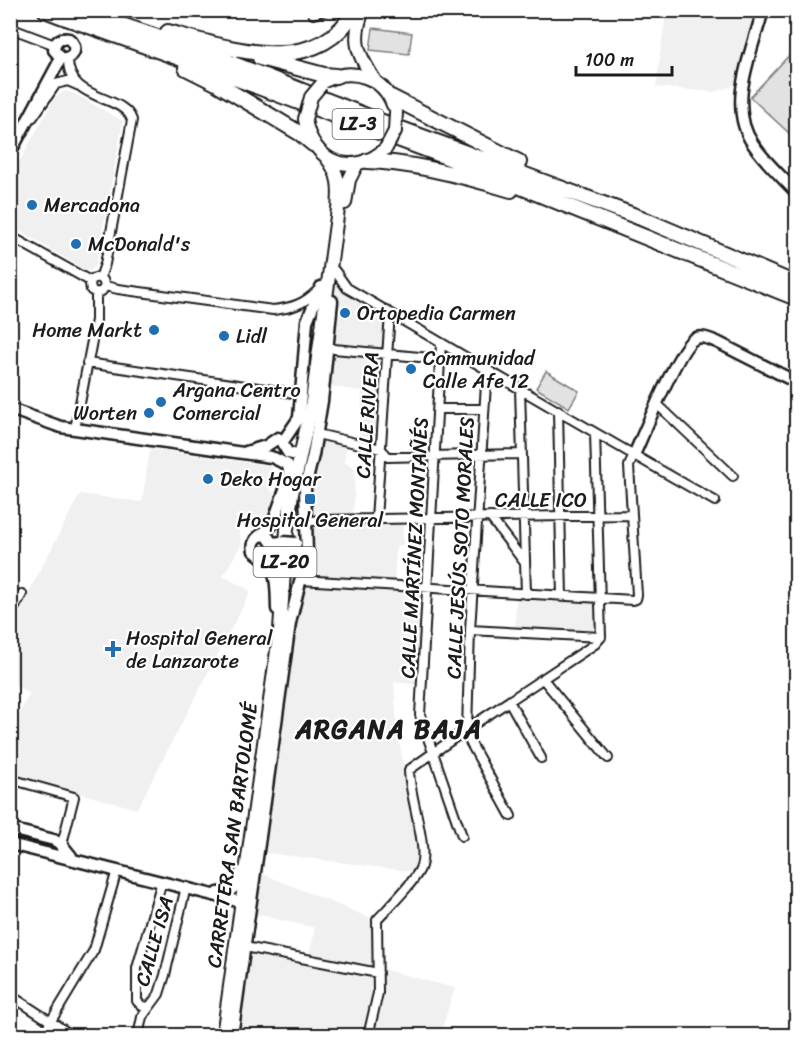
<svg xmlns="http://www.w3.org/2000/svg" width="807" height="1046" viewBox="0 0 807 1046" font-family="Sriracha,sans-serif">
	<rect width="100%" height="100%" fill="#fff"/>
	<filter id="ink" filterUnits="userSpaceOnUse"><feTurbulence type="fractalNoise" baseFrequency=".0167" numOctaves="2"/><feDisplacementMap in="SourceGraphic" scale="12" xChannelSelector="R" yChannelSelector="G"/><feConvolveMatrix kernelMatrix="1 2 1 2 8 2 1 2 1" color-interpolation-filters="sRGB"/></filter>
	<g filter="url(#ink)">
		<path fill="#f0f0f0" d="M666 11H756L740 79 730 87 713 92 656 87Z
			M64 91 73 93 123 121 96 266 90 271 85 270 11 226V177L54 99Z
			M334 284 344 288 388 315 379 447 360 441 362 391 325 386Z
			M318 436 347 442 344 462 355 468 353 521H403V545L396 546 394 587 425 589 420 685 394 682 397 729 418 848 415 872 260 852 309 536 306 510Z
			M150 449 272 466 269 490 274 492 270 520 236 516 242 543 223 576 251 591 137 809 11 774 10 729 30 694 11 682V626L80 494 142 502Z
			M516 595 599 599V635L515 632Z
			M258 872 380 922 382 969 455 988 440 1035 235 1036 248 945 309 956 315 928 251 913Z"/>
		<path fill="#e2e2e2" stroke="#7f7f7f" stroke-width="1.5" d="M373 28 412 33 409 54 370 50Z
			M796 48V129L791 135 750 97Z
			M546 371 579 391 569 408 536 388Z"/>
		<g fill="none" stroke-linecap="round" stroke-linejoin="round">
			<defs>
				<path id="street" d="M313 14 325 10
					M10 28 55 45
					M68 58C67 103 123 93 132 120L105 264 100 278
					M33 117 56 84 68 81 77 85
					M10 236 90 281
					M335 271 347 288C470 359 591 432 715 501
					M105 286 102 291 96 293 91 290 90 284 92 279 98 277 103 280 105 286 118 289 273 310C292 308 304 304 317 291
					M441 343 420 715 462 836
					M328 346 334 349 441 359 459 358 460 354
					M87 363 300 394
					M520 389 526 594
					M658 405 733 476
					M438 409H484
					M558 410 562 597
					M75 429 96 320V293
					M595 433 601 637
					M317 434 381 449 388 457 522 454
					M490 517 525 563
					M376 519 390 313
					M306 522 320 520 632 515
					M300 580 633 600 636 599 637 595 629 466 634 455
					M10 616 22 594
					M470 630 601 637
					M543 679 608 758
					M509 701 541 758
					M467 729 470 630 487 369
					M464 731 511 816
					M10 779 74 797 61 848
					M245 947 378 973
					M10 995 73 1036
					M149 1007 142 1006 137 1001V968L162 881
					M42 1036 94 950 117 870
					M138 1036 142 1017 159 994 165 975 186 887
					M368 1036 378 993 377 920C388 908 417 880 421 866 428 845 409 795 409 770L467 729 595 644 601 637"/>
				<path id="secondary" d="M763 10C752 52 726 105 753 144 765 162 782 177 796 192
					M61 58 54 50C55 41 60 37 69 39
					M61 58C74 60 79 47 69 39
					M10 153 61 58
					M10 409 61 427 271 457
					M246 452 266 446 278 438
					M293 454 288 453 282 443 299 418 307 321 321 287
					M634 455C643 435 679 347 694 339 702 335 709 339 717 342L796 382
					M274 458 288 465 290 478
					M262 535 268 537 272 543 282 542
					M277 609C276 579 279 569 254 551 250 536 266 535 273 523L292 470
					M10 829 54 840 62 845 71 856
					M10 844 237 901
					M218 893C234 892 236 887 241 872
					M232 1036 290 623 307 553 305 488 313 455 322 401 332 301"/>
				<path id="primary" d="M363 10C351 42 358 54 375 81
					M327 80C352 67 383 77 393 105
					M305 119C312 163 353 179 386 148
					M345 203 349 180 357 164
					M223 1036 280 629 287 529 292 494 312 402 338 209C340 188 340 174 326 157"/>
				<path id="highway" d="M45 10 66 18
					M95 16 213 56 369 117 641 218 796 284
					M89 26 213 70 449 158 796 298
					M168 32C228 48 316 80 355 10
					M260 58 324 75 336 76
					M186 68 216 83 301 134 313 144
					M391 97 519 162
					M367 161C412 162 468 177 511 190"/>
			</defs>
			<use href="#street" stroke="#1c1c1c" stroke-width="12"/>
			<use href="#secondary" stroke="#1c1c1c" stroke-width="15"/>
			<use href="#primary" stroke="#1c1c1c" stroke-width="16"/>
			<use href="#highway" stroke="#1c1c1c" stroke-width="18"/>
			<use href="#street" stroke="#fff" stroke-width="8"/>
			<use href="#secondary" stroke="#fff" stroke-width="10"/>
			<use href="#primary" stroke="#fff" stroke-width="12"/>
			<use href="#highway" stroke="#fff" stroke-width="14"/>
			<defs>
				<path id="secondary-bridge" d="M282 542 296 543"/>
				<path id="primary-bridge" d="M305 119 311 97 321 85
					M386 148 395 131 396 112"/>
				<path id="highway-bridge" d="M79 10 95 16
					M66 18 89 26"/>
			</defs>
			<use href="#secondary-bridge" stroke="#1c1c1c" stroke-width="15" stroke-linecap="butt"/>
			<use href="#primary-bridge" stroke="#1c1c1c" stroke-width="16" stroke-linecap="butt"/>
			<use href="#highway-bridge" stroke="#1c1c1c" stroke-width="18" stroke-linecap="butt"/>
			<use href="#secondary-bridge" stroke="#fff" stroke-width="10"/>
			<use href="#primary-bridge" stroke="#fff" stroke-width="12"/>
			<use href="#highway-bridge" stroke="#fff" stroke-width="14"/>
		</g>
	</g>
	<g fill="#1f6fb2" stroke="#fff" stroke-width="2">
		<circle cx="32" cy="205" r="6"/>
		<circle cx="76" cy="244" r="6"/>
		<circle cx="345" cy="313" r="6"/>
		<circle cx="154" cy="330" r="6"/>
		<circle cx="224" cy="336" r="6"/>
		<circle cx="411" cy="369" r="6"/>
		<circle cx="161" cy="402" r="6"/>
		<circle cx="149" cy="413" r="6"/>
		<circle cx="208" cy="479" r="6"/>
		<rect x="304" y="493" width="12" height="12" rx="3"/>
		<path d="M110 640h6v6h6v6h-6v6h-6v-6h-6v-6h6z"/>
	</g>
	<g text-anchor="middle" stroke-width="4.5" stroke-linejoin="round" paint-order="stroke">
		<g fill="#fff" stroke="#606060" stroke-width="1.5">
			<rect x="332.5" y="109" width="51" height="30" rx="4.5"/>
			<rect x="253.5" y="547" width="63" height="30" rx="4.5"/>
		</g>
		<g font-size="18" font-weight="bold" fill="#1c1c1c">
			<text x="358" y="130">LZ-3</text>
			<text x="285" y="568">LZ-20</text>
		</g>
		<g font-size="20" fill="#1c1c1c" stroke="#fff" text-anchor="start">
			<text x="44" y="212">Mercadona</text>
			<text x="88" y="251">McDonald's</text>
			<text x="357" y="320">Ortopedia Carmen</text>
			<text x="142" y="337" text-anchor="end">Home Markt</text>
			<text x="236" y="343">Lidl</text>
			<text x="423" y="365">Communidad<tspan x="423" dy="23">Calle Afe 12</tspan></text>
			<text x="173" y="397">Argana Centro<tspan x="173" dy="23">Comercial</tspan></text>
			<text x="137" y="420" text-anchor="end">Worten</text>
			<text x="220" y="486">Deko Hogar</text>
			<text x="310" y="527" text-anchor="middle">Hospital General</text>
			<text x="126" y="645">Hospital General<tspan x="126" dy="23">de Lanzarote</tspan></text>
		</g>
		<g font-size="20" fill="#1c1c1c" stroke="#fff">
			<text transform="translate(367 415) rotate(-86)" y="7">CALLE RIVERA</text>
			<text x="541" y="507">CALLE ICO</text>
			<text transform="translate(414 548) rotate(-87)" y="7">CALLE MARTÍNEZ MONTAÑÉS</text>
			<text transform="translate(460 548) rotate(-87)" y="7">CALLE JESÚS SOTO MORALES</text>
			<text transform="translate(232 835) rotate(-82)" y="7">CARRETERA SAN BARTOLOMÉ</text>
			<text transform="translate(154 941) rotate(-74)" y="7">CALLE ISA</text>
		</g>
		<g font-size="26" font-weight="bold" letter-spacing="1.5" fill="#1c1c1c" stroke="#fff">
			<text x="389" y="738">ARGANA BAJA</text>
		</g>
	</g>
	<rect width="807" height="1046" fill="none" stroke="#fff" stroke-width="36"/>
	<rect x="18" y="18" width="771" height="1010" fill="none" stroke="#1c1c1c" stroke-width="2" filter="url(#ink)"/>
	<path d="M576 66v9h96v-9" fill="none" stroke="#1c1c1c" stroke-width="3"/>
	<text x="585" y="66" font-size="18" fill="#1c1c1c" stroke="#ffffff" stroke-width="4.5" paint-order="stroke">100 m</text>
</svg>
